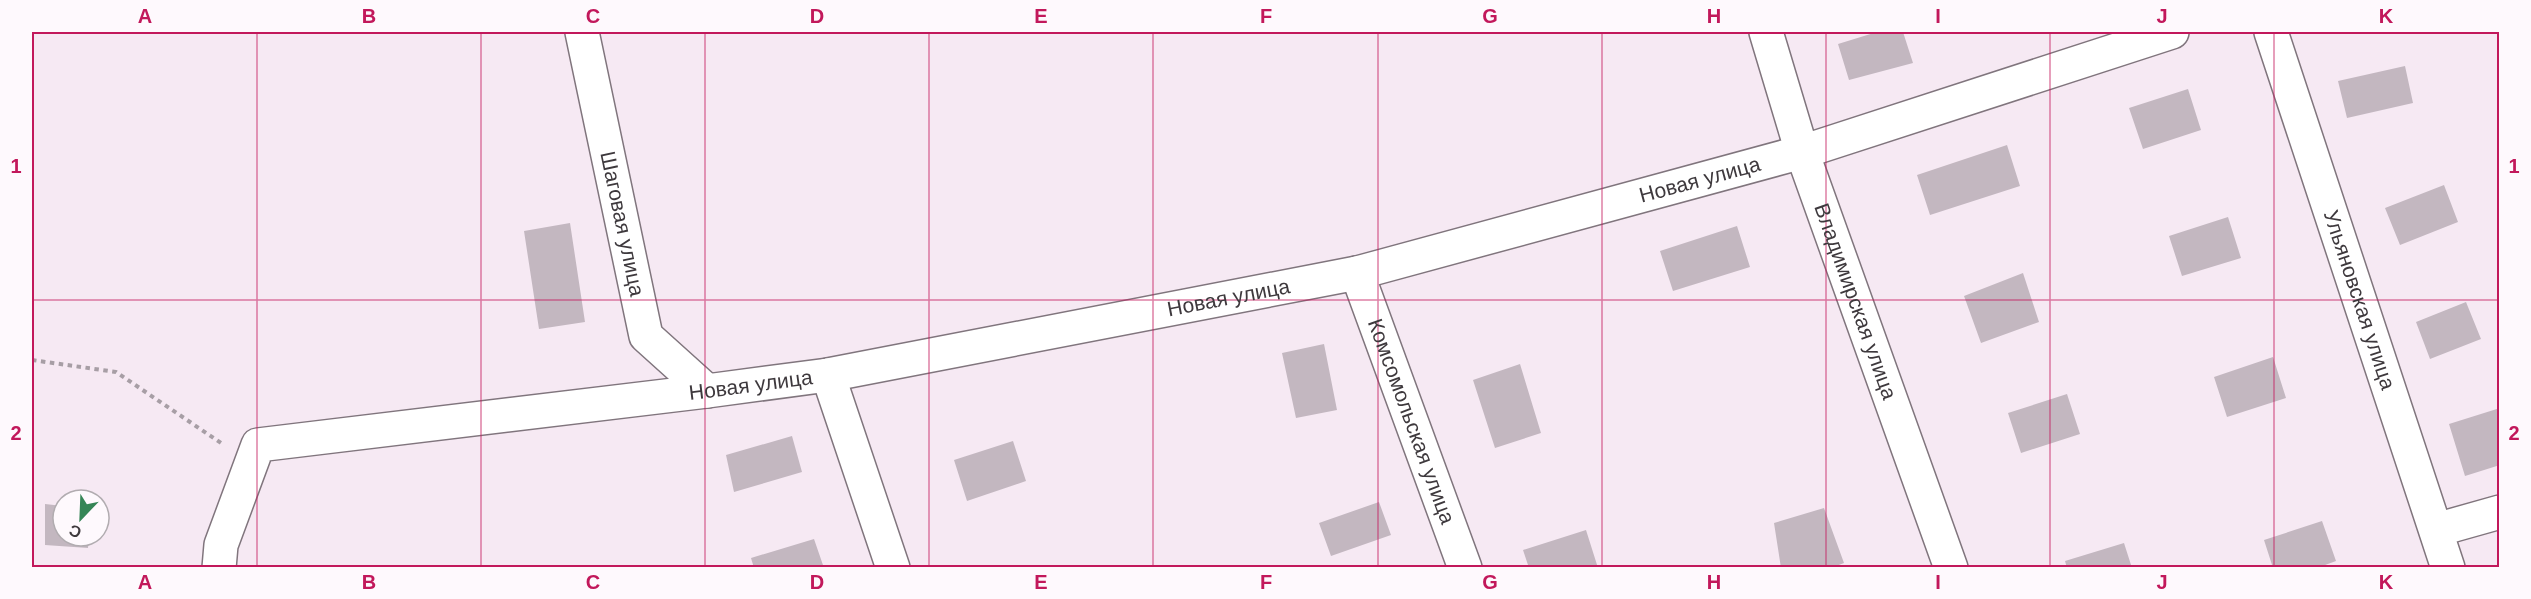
<svg xmlns="http://www.w3.org/2000/svg" width="2531" height="599" viewBox="0 0 2531 599" font-family="Arial,sans-serif">
	<rect width="100%" height="100%" fill="#f6e9f3"/>
	<path fill="#c3b7c0" d="M1877 32H1903L1913 63 1849 80 1838 44Z
		M2405 66 2413 103 2347 118 2338 81Z
		M2188 89 2201 130 2143 149 2129 108Z
		M2007 145 2020 186 1930 215 1917 175Z
		M2444 185 2458 222 2400 245 2385 208Z
		M2228 217 2241 258 2182 276 2169 236Z
		M570 223 585 322 539 329 524 231Z
		M1737 226 1750 267 1673 291 1660 251Z
		M2023 273 2039 322 1981 343 1964 296Z
		M2466 302 2481 339 2430 359 2416 322Z
		M1324 344 1337 410 1296 418 1282 353Z
		M2273 357 2286 398 2227 417 2214 377Z
		M1520 364 1541 433 1495 448 1473 380Z
		M2067 394 2080 434 2021 453 2008 413Z
		M2500 408V465L2465 476 2449 424Z
		M792 436 802 472 734 492 726 455Z
		M1013 441 1026 481 967 501 954 460Z
		M1379 502 1391 535 1331 556 1319 523Z
		M45 504 63 506V536H89L88 548 45 545Z
		M1824 508 1844 563 1831 568H1781L1774 523Z
		M2322 521 2336 561 2317 568H2273L2264 540Z
		M1586 530 1598 568H1529L1523 550Z
		M814 539 824 568H754L751 558Z
		M2124 543 2132 568H2067L2065 561Z"/>
	<g fill="none" stroke-linecap="round" stroke-linejoin="round">
		<defs>
			<g id="minor">
				<path id="s1" d="M582 32 646 336 707 391"/>
				<path id="s2" d="M1766 32 1802 152 1951 568"/>
				<path id="s3" d="M2271 32 2448 568"/>
				<path id="s4" d="M1357 273 1465 568"/>
				<path d="M828 375 893 568"/>
				<path d="M2436 530 2500 512"/>
				<path id="s5" d="M219 568 221 545 258 445 707 391 828 375 1357 273 1802 152 2172 32"/>
			</g>
		</defs>
		<use href="#minor" stroke="#80757d" stroke-width="36"/>
		<path stroke="#a79ea5" stroke-width="4" stroke-dasharray="4.5 4.5" stroke-linecap="butt" d="M32 360 116 372 221 443"/>
		<use href="#minor" stroke="#fff" stroke-width="33"/>
	</g>
	<path fill="none" stroke="#c2185b" stroke-width="1.5" stroke-opacity="0.55" d="M257 32V568M481 32V568M705 32V568M929 32V568M1153 32V568M1378 32V568M1602 32V568M1826 32V568M2050 32V568M2274 32V568M32 300H2500"/>
	<g text-anchor="middle" stroke-width="4.5" stroke-linejoin="round" paint-order="stroke">
		<g font-size="21" fill="#3e393d" stroke="#fef9fd">
			<text dy="7" stroke="none"><textPath href="#s5" startOffset="1598">Новая улица</textPath></text>
			<text dy="7" stroke="none"><textPath href="#s1" startOffset="196">Шаговая улица</textPath></text>
			<text dy="7" stroke="none"><textPath href="#s5" startOffset="1112">Новая улица</textPath></text>
			<text dy="7" stroke="none"><textPath href="#s3" startOffset="282">Ульяновская улица</textPath></text>
			<text dy="7" stroke="none"><textPath href="#s2" startOffset="284">Владимирская улица</textPath></text>
			<text dy="7" stroke="none"><textPath href="#s5" startOffset="626">Новая улица</textPath></text>
			<text dy="7" stroke="none"><textPath href="#s4" startOffset="158">Комсомольская улица</textPath></text>
		</g>
	</g>
	<rect width="2531" height="599" fill="none" stroke="#fef9fd" stroke-width="66"/>
	<g transform="translate(81 518) rotate(203)"><circle r="28" fill="#fef9fd" stroke="#b1acb0" stroke-width="1.5"/>
	<path d="M0-4.5L10 22L0 15L-10 22Z" fill="#358556"/>
	<text y="-9" font-size="16" font-weight="bold" text-anchor="middle" fill="#3e393d">С</text>
	</g>
	<rect x="33" y="33" width="2465" height="533" fill="none" stroke="#c2185b" stroke-width="2"/>
	<g font-size="20" text-anchor="middle" font-weight="bold" fill="#c2185b">
		<text x="145" y="23">A</text>
		<text x="369" y="23">B</text>
		<text x="593" y="23">C</text>
		<text x="817" y="23">D</text>
		<text x="1041" y="23">E</text>
		<text x="1266" y="23">F</text>
		<text x="1490" y="23">G</text>
		<text x="1714" y="23">H</text>
		<text x="1938" y="23">I</text>
		<text x="2162" y="23">J</text>
		<text x="2386" y="23">K</text>
		<text x="16" y="173">1</text>
		<text x="2514" y="173">1</text>
		<text x="16" y="440">2</text>
		<text x="2514" y="440">2</text>
		<text x="145" y="589">A</text>
		<text x="369" y="589">B</text>
		<text x="593" y="589">C</text>
		<text x="817" y="589">D</text>
		<text x="1041" y="589">E</text>
		<text x="1266" y="589">F</text>
		<text x="1490" y="589">G</text>
		<text x="1714" y="589">H</text>
		<text x="1938" y="589">I</text>
		<text x="2162" y="589">J</text>
		<text x="2386" y="589">K</text>
	</g>
</svg>
